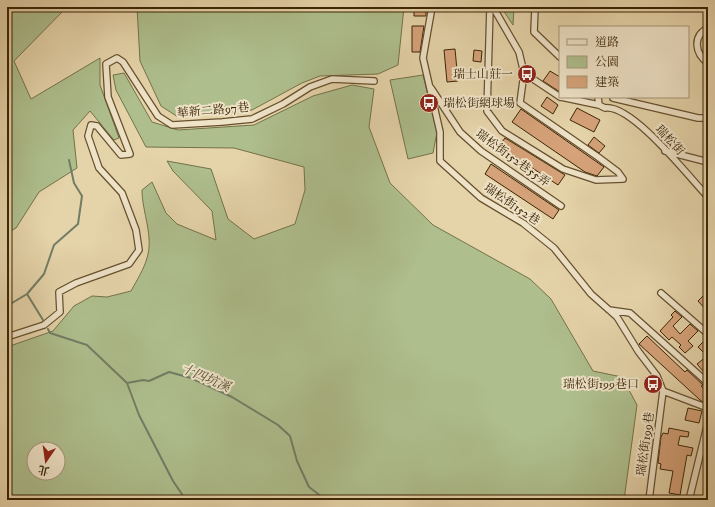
<svg xmlns="http://www.w3.org/2000/svg" width="715" height="507" viewBox="0 0 715 507" font-family="'IM FELL DW Pica','Noto Serif TC',serif">
	<rect width="100%" height="100%" fill="#e5d3a9"/>
	<filter id="stains"><feTurbulence type="fractalNoise" baseFrequency=".005" numOctaves="4"/><feColorMatrix values="0 0 0 0 .2 0 0 0 0 .09 0 0 0 0 .02 0 0 0 .5 -.17"/></filter>
	<radialGradient id="worn" r=".72"><stop offset=".6" stop-color="#630" stop-opacity="0"/><stop offset="1" stop-color="#630" stop-opacity=".3"/></radialGradient>
	<path fill="#aebe8d" stroke="#747249" fill-rule="evenodd" d="M7 7H92L64 10 14 61 31 99 100 58V85L119 138 114 140 90 111 73 130 77 168 39 192 16 228 7 233Z
		M137 7H404L398 65 378 74 320 76 302 83 252 110 178 117 161 106 140 61Z
		M501 7H514L513 25Z
		M124 73 152 122 178 130 254 125 313 96 352 85 374 89 369 127 390 183 433 225 530 279 551 299 593 371 622 377 637 405 624 500H7V347L53 331 74 306 92 296 107 297 131 291C137 280 144 269 147 258 154 236 142 212 142 190L152 182 166 213 177 224 216 240 212 211 173 171 167 161 211 169 228 219 254 239 295 224 305 190 304 167 234 148 146 147 116 90 113 75ZM34 449H58V473H34Z
		M423 75 437 132 433 153 408 159 390 80Z"/>
	<g fill="none" stroke-linecap="round" stroke-linejoin="round">
		<path stroke="#727d65" stroke-width="2" d="M27 294 43 320
			M7 306 27 294 44 274 54 245 78 224 82 196 74 183 69 160
			M48 329 50 333 87 345 127 383 139 415 173 481 186 500
			M127 383 143 380 149 381 169 372 191 378 232 397 278 425 290 436 297 461 309 487 326 500"/>
	</g>
	<path fill="#d6a279" stroke="#3b2505" d="M414 7H426V16H414Z
		M412 26H424L420 52H412Z
		M455 49 458 81 447 82 444 50Z
		M474 50 482 51 481 62 473 61Z
		M550 71 560 77V92L543 81Z
		M547 97 558 105 553 114 541 106Z
		M577 108 600 120 594 132 570 120Z
		M521 109 604 167 597 176 585 172 512 122Z
		M594 137 605 146 599 153 588 145Z
		M505 138 565 175 558 185 499 146Z
		M491 164 559 210 553 219 485 174Z
		M708 291V312L698 301Z
		M675 311 682 317 673 326 680 334 690 324 698 331 688 341 693 346 685 353 679 347 681 345 672 337 669 340 660 331 673 317 671 315Z
		M647 336 685 372 687 370 703 385 701 386 708 393V397L703 402 700 400 639 344Z
		M707 338H708V373L705 370 703 371 697 364 707 356 698 347Z
		M688 408 702 411 699 423 685 420Z
		M669 428 689 432 688 437 680 436 678 445 693 448 691 456 687 455 680 495 669 493 673 471 660 469 661 464 658 463 661 437 663 433 668 434Z"/>
	<g fill="none" stroke-linecap="round" stroke-linejoin="round">
		<defs>
			<path id="street" d="M432 7 423 58 440 132V161L481 198 523 223 554 248 591 294 617 317 638 351 657 376 663 391
				M490 7 487 111 502 131 563 169 596 180 623 179 618 172 598 157 520 103 524 73
				M493 7 519 52 524 73 560 97
				M535 8 534 32 560 57
				M708 28C692 36 695 54 708 63
				M431 88 460 132 481 151 561 206
				M561 97 599 105 605 108C632 104 689 177 708 197
				M598 97 599 105
				M613 98 698 118H708
				M665 151 708 162
				M661 293 708 334
				M609 310 630 313 708 383
				M7 337 44 325 60 312 59 292 76 283 129 264 139 250 136 230 122 193 99 168 88 136 91 125 97 126 121 155 130 154 108 97 106 64 117 58 123 62 158 116 172 125 222 122 252 119 283 104 310 87 332 79 374 81
				M663 391 708 408
				M649 500 663 391
				M689 500 708 422"/>
		</defs>
		<use href="#street" stroke="#66502e" stroke-width="8"/>
		<use href="#street" stroke="#eee2c7" stroke-width="5.5"/>
	</g>
	<defs>
		<symbol id="bus-disc" viewBox="-11 -11 22 22"><circle r="9.5" fill="#8f2418" stroke="#eee2c7"/><path d="M-5-6H5V4H4V6H2V4H-2V6H-4V4H-5ZM-3.5-4V0h7V-4ZM-3.5 1.2v1.5H-2V1.2ZM2 1.2v1.5H3.5V1.2Z" fill="#fff"/></symbol>
	</defs>
	<g fill-rule="evenodd">
		<use href="#bus-disc" x="516" y="63" width="22" height="22"/>
		<use href="#bus-disc" x="418" y="92" width="22" height="22"/>
		<use href="#bus-disc" x="642" y="373" width="22" height="22"/>
	</g>
	<g text-anchor="middle" stroke-width="4" stroke-linejoin="round" paint-order="stroke">
		<g font-size="12" fill="#3b2505" stroke="#eee2c7" text-anchor="end">
			<text x="513" y="78">瑞士山莊一</text>
			<text x="443" y="107" text-anchor="start">瑞松街網球場</text>
			<text x="639" y="388">瑞松街199巷口</text>
		</g>
		<g font-size="12" fill="#3b2505" stroke="#eee2c7">
			<text transform="translate(213 110) rotate(-5)" y="4">華新二路97巷</text>
			<text transform="translate(670 140) rotate(47)" y="4">瑞松街</text>
			<text transform="translate(513 158) rotate(36)" y="4">瑞松街152巷55弄</text>
			<text transform="translate(512 204) rotate(34)" y="4">瑞松街152巷</text>
			<text transform="translate(645 444) rotate(-82)" y="4">瑞松街199巷</text>
		</g>
		<g font-size="13" font-style="italic" fill="#524a2d" stroke="#eee2c7">
			<text transform="translate(206 377) rotate(23)" y="5">十四坑溪</text>
		</g>
	</g>
	<rect width="715" height="507" fill="none" stroke="#e5d3a9" stroke-width="24"/>
	<rect x="8" y="8" width="699" height="491" fill="none" stroke="#3b2505" stroke-width="2"/>
	<rect x="12" y="12" width="691" height="483" fill="none" stroke="#3b2505"/>
	<rect x="559" y="26" width="130" height="72" fill="#eee2c7" stroke="#a69679"/>
	<rect x="567" y="39" width="20" height="6" fill="#eee2c7" stroke="#a69679"/>
	<text x="595" y="46" font-size="12" fill="#3b2505">道路</text>
	<rect x="567" y="56" width="20" height="12" fill="#aebe8d" stroke="#a69679"/>
	<text x="595" y="66" font-size="12" fill="#3b2505">公園</text>
	<rect x="567" y="76" width="20" height="12" fill="#d6a279" stroke="#a69679"/>
	<text x="595" y="86" font-size="12" fill="#3b2505">建築</text>
	<g transform="translate(46 461) rotate(193)"><circle r="19" fill="#eee2c7" stroke="#a69679"/>
	<path d="M0-3L7 15L0 10L-7 15Z" fill="#8f2418"/>
	<text y="-6" font-size="11" font-weight="bold" text-anchor="middle" fill="#3b2505">北</text>
	</g>
	<rect width="100%" height="100%" filter="url(#stains)"/>
	<rect width="100%" height="100%" fill="url(#worn)"/>
</svg>
